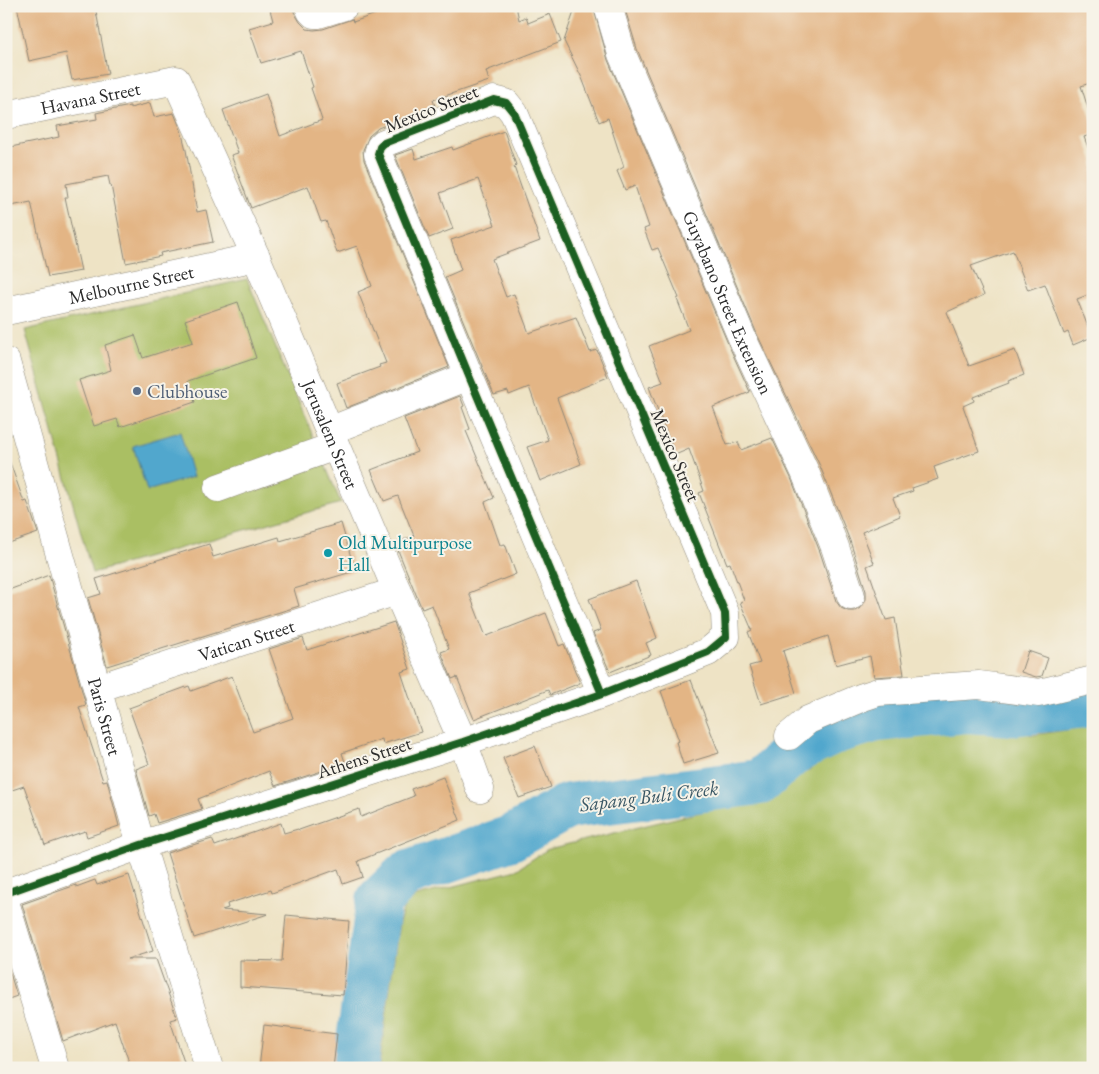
<svg xmlns="http://www.w3.org/2000/svg" width="1099" height="1074" viewBox="0 0 1099 1074" font-family="'EB Garamond',serif">
	<rect width="100%" height="100%" fill="#f7f3e8"/>
	<filter id="ink" filterUnits="userSpaceOnUse"><feTurbulence type="fractalNoise" baseFrequency=".02" numOctaves="2"/><feDisplacementMap in="SourceGraphic" scale="10" xChannelSelector="R" yChannelSelector="G"/><feConvolveMatrix kernelMatrix="1 2 1 2 8 2 1 2 1" color-interpolation-filters="sRGB"/></filter>
	<filter id="wash" filterUnits="userSpaceOnUse"><feTurbulence type="fractalNoise" baseFrequency=".0096" numOctaves="4" result="noise"/><feDisplacementMap in="SourceGraphic" scale="20" xChannelSelector="R" yChannelSelector="G"/><feGaussianBlur stdDeviation="1.12" result="paint"/><feColorMatrix in="noise" values="0 0 0 0 0 0 0 0 0 0 0 0 0 0 0 0 0 1.4 0 .05"/><feComposite in="paint" operator="in"/></filter>
	<g filter="url(#wash)">
		<rect width="100%" height="100%" fill="#eee3c5"/>
		<path fill="#aabf63" stroke="#6a7547" d="M247 279 341 503 92 573 25 330Z
			M993 723 1033 735 1093 726V1068H379L399 923 404 906 417 896 516 870 548 849 767 796 870 732Z"/>
		<path fill="#51a7cd" stroke="#3e697c" d="M180 432 193 477 147 491 133 446Z"/>
		<g fill="none" stroke-linecap="round" stroke-linejoin="round">
			<path stroke="#51a7cd" stroke-width="46" d="M355 1068 379 900 406 874 511 838 568 806 760 782 795 751 836 731 877 719 966 710 1012 713 1078 706 1093 701"/>
		</g>
		<g id="blocks">
			<path fill="#e3b585" d="M17 6H95L108 74 72 80 66 53 29 61Z
				M269 6H294V12L300 22 307 29 314 30 323 29 352 19 353 22 398 6H516L519 20 526 17 528 23 550 14 561 42 486 71 489 81 433 100 435 106 378 128 369 136 363 150 364 160 449 367 346 408 337 383 380 367 379 365 386 363 358 292 372 286 357 246 337 253 326 221 321 222 308 186 251 208 231 155 238 153 223 110 266 94 280 136 322 120 311 88 313 87 301 51 261 63 249 28 273 21Z
				M576 6H593L608 60 729 346 750 392 713 407 727 445 738 442 741 450 772 438 791 478 820 552 836 601 841 608 848 611H855L862 607 866 599V591L850 541 820 466 757 334 637 49 624 6H1093V82L1081 86 1093 124V134L1084 137 1093 160V293L1077 299 1092 337 1073 345 1068 332 1064 334 1045 284 1028 290 1013 251 971 266 984 295 947 312 969 366 1015 350 1024 375 1008 381 1009 383 973 397 974 401 963 406 979 451 934 467 938 479 912 488 913 491 893 498 900 516 862 532 874 563 867 566 886 620 895 618 904 675 874 677 870 656 836 665 828 636 783 651 796 693 761 704 749 666 760 663 748 632 752 630 740 602 744 600 730 563 727 564 699 493 704 491 689 449 675 455 649 387 663 382 649 346 689 330 677 299 679 298 658 248 652 250 644 229 649 227 635 186 625 190 617 171 624 167 608 118 599 122 582 78 564 41Z
				M150 103 154 117 174 113 181 130 186 150 197 212 206 210 213 242 160 253 161 256 126 263 111 185H110L108 176 66 184 68 197H65L81 271 48 277 31 202 6 207V148L59 137 57 126 97 119 96 113 130 106V108Z
				M504 131 516 165 514 167 540 241 492 259 506 297 514 294 529 333 576 317 590 352 597 350 608 377 557 398 581 464 540 481 527 447 548 440 529 387 509 395 508 391 494 395 445 277 461 270 451 240 495 225 478 179 440 193 453 229 429 238 395 155 413 149 416 159 452 147 453 150Z
				M238 302 256 358 188 381 195 402 120 427 117 419 94 426 79 380 111 370 105 345 135 335 143 358 193 342 185 320Z
				M460 396 464 406 462 407 470 429 466 431 494 498 485 502 500 545 505 544 516 574 469 593 485 634 487 636 546 613 559 646 564 644 580 683 550 695 548 690 474 719 457 677 452 679 441 652 449 649 432 605 422 609 395 543 414 536 398 496 384 501 371 470 417 452 404 418Z
				M6 460H9L24 502 27 501 38 533 6 544Z
				M341 523 355 571 294 589 299 606 107 666 88 598 101 594 96 579 209 544 213 557 279 537 280 541Z
				M49 575 86 705 79 707 103 781 107 780 119 826 87 837 85 831 45 845 24 786 6 792V591Z
				M636 581 657 638 646 643 651 655 610 672 593 633 601 630 589 599Z
				M394 622 410 669 401 672 421 732 383 744 382 739 342 753 345 762 344 764 275 786 269 771 198 799 202 809 157 823 154 814 149 816 136 769 149 764 129 708 189 686 191 691 232 676 253 732 293 718 269 649 303 638 307 650Z
				M1028 651 1048 658 1042 676 1036 677 1021 672Z
				M691 680 719 753 683 764 676 742 679 741 661 691Z
				M535 746 551 787 519 798 503 758Z
				M443 777 460 820 358 861 363 877 343 884 338 869 272 893 271 890 227 904 228 908 222 910 268 914 194 938 167 853 212 839 215 846 281 823 284 833 298 829 299 830 359 809 361 817 414 796 411 789Z
				M129 875 153 951 127 959H156L177 1018 170 1020 186 1068H131L115 1021 63 1041 22 904 76 885V887L95 880 97 885Z
				M286 915 349 921 343 995 240 987V960L282 961Z
				M6 960 17 996 6 1000Z
				M264 1025 337 1034 333 1068H259Z"/>
		</g>
	</g>
	<g filter="url(#ink)">
		<use href="#blocks" fill-opacity="0" stroke="#8c8778" stroke-width="1"/>
		<g fill="none" stroke-linecap="round" stroke-linejoin="round">
			<defs>
				<g id="minor">
					<path d="M309 6 311 11 314 14H318L344 6"/>
					<path id="s1" d="M608 6 622 54 743 340 805 472 835 547 851 596"/>
					<path id="s2" d="M6 115 176 80 256 257 397 591 463 742 480 789"/>
					<path id="s3" d="M6 311 256 257"/>
					<path id="s4" d="M6 362 141 845 209 1068"/>
					<path d="M329 431 469 376"/>
					<path d="M218 488 335 446"/>
					<path id="s5" d="M98 688 397 591"/>
					<path d="M789 736 808 720 863 697 878 692 979 685 1039 693 1093 680"/>
					<path d="M6 893 141 845 463 742 602 694 708 652 726 637 725 613 514 113 506 103 494 100 384 143 380 147 378 154 469 376 602 694"/>
					<path d="M6 905 55 1068"/>
				</g>
			</defs>
			<use href="#minor" stroke="#8c8778" stroke-width="29"/>
			<use href="#minor" stroke="#fff" stroke-width="28"/>
			<defs>
				<path id="cycleway" d="M6 893 141 845 463 742 602 694 708 652 726 637 725 613 514 113 506 103 494 100 384 143 380 147 378 154 469 376 602 694"/>
			</defs>
			<use href="#cycleway" stroke="#f7f3e8" stroke-width="11"/>
			<use href="#cycleway" stroke="#1b5e20" stroke-width="8"/>
		</g>
	</g>
	<circle fill="#5c6f8a" stroke="#f7f3e8" stroke-width="2" cx="137" cy="391" r="5"/>
	<circle fill="#0f9aa8" stroke="#f7f3e8" stroke-width="2" cx="328" cy="553" r="5"/>
	<g text-anchor="middle" stroke-width="4" stroke-linejoin="round" paint-order="stroke">
		<g font-size="19" fill="#2b2b2b" stroke="#f7f3e8">
			<text dy="7" stroke="none"><textPath href="#s2" startOffset="86">Havana Street</textPath></text>
			<text transform="translate(431 108) rotate(-22)" y="7">Mexico Street</text>
			<text dy="7" stroke="none"><textPath href="#s3" startOffset="128">Melbourne Street</textPath></text>
			<text dy="7" stroke="none"><textPath href="#s1" startOffset="320">Guyabano Street Extension</textPath></text>
			<text dy="7" stroke="none"><textPath href="#s2" startOffset="560">Jerusalem Street</textPath></text>
			<text transform="translate(676 455) rotate(67)" y="7">Mexico Street</text>
			<text dy="7" stroke="none"><textPath href="#s5" startOffset="156">Vatican Street</textPath></text>
			<text dy="7" stroke="none"><textPath href="#s4" startOffset="368">Paris Street</textPath></text>
			<text transform="translate(364 757) rotate(-18)" y="7">Athens Street</text>
		</g>
		<g font-size="19" fill="#4e5e75" stroke="#f7f3e8" text-anchor="start">
			<text x="147" y="398">Clubhouse</text>
		</g>
		<g font-size="19" fill="#0d838f" stroke="#f7f3e8" text-anchor="start">
			<text x="338" y="549">Old Multipurpose<tspan x="338" dy="22">Hall</tspan></text>
		</g>
		<g font-size="20" font-style="italic" fill="#385664" stroke="#f7f3e8">
			<text transform="translate(649 796) rotate(-7)" y="7">Sapang Buli Creek</text>
		</g>
	</g>
	<rect width="1099" height="1074" fill="none" stroke="#f7f3e8" stroke-width="25"/>
</svg>
